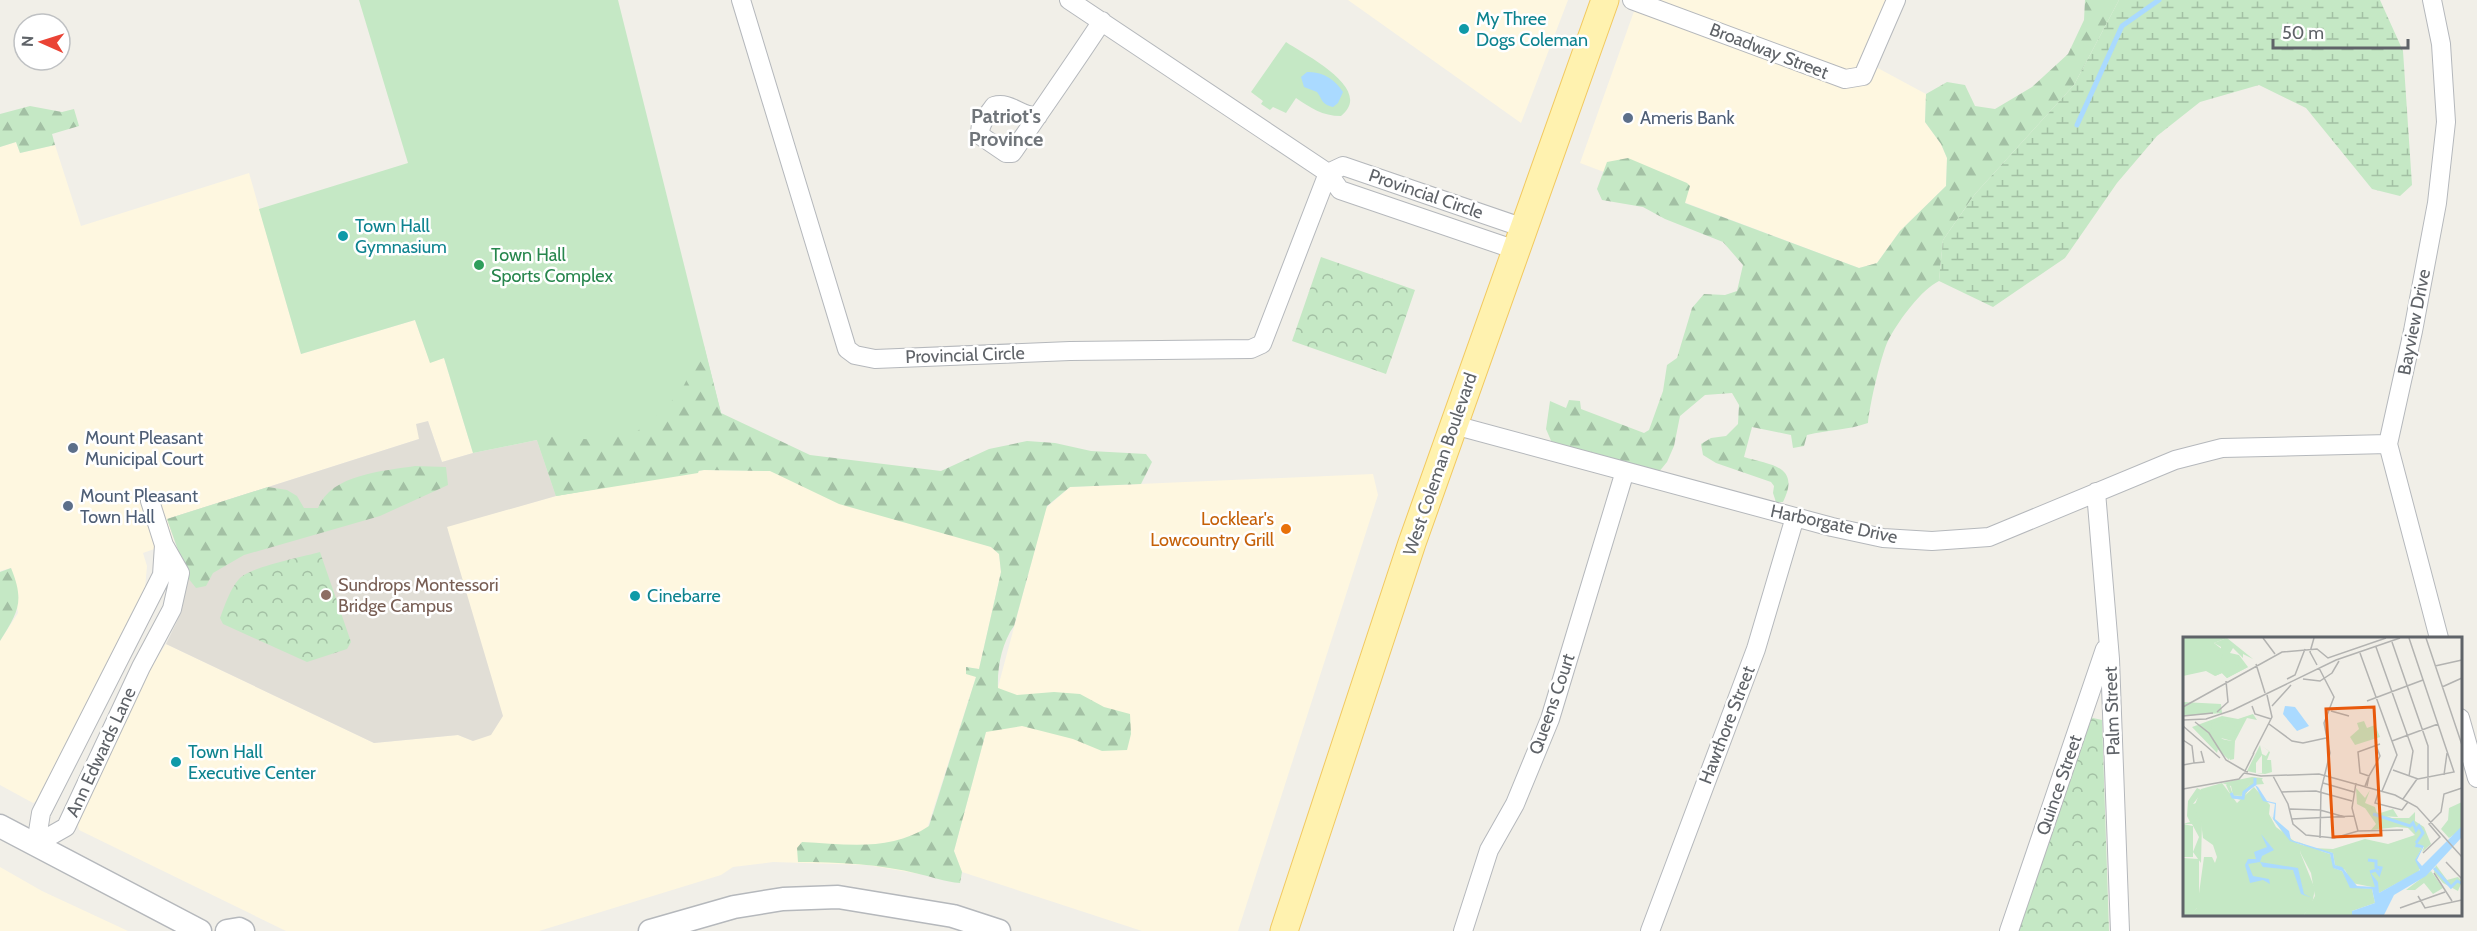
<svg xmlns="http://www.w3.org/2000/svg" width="2477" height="931" viewBox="0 0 2477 931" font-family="Cabin,sans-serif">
	<defs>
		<pattern id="forest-firs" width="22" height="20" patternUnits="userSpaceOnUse" patternTransform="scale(1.5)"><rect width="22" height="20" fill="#c5e8c5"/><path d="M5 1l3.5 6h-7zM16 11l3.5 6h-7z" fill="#a3c0a4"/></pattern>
		<pattern id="wetland-marsh" width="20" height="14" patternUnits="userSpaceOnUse" patternTransform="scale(1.5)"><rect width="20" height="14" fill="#c5e8c5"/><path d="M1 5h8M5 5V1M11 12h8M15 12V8" fill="none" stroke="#a3c0a4"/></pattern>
		<pattern id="park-crowns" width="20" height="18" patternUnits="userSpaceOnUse" patternTransform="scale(1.5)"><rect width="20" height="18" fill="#c5e8c5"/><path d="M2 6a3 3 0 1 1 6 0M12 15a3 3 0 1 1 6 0" fill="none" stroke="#a3c0a4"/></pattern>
	</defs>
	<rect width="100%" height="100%" fill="#f1efe8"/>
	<path fill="#fef7e0" d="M1348 0H1568L1521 123Z
		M1638 0H1904L1874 66 1926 94 1925 122 1941 144 1947 158 1946 186 1900 231 1877 263 1859 268 1580 163Z
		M16 142 20 153 55 145 81 226 249 173 301 354 415 320 430 362 444 358 473 453 442 462 428 421 419 439 167 519 174 542 143 553 147 566 145 588 39 799 33 803 0 785V641L18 613 11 568 0 571V147Z
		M704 470 770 471 991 547 999 554 1001 572 979 669 966 667 976 677 928 826 920 874 867 865 773 862 733 867 721 875 539 931H286L79 830 77 821 136 691 166 644 374 743 458 735 473 741 447 526 556 496Z
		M1373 474 1378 495 1238 931H1142L962 872 954 851 1046 508 1070 487Z
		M0 867 42 891 128 931H0Z"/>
	<path fill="#e1ded6" d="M428 421 442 462 473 453 537 440 556 496 447 527 503 716 491 735 473 741 458 735 374 743 166 644 181 613 188 578 167 519 419 439 416 424Z"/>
	<path fill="#c5e8c5" d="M359 0H618L721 413 698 473 556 496 537 440 473 453 444 358 430 363 415 320 301 354 259 209 408 163Z
		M1286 42C1305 55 1375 89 1341 116 1322 116 1311 108 1296 98L1286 113 1273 107 1270 110 1261 104 1263 101 1251 92Z"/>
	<path fill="url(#forest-firs)" d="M2085 0H2119L2074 85 1975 194 1943 240 1939 281C1921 290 1900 319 1890 337 1882 349 1869 408 1868 423 1848 430 1828 430 1807 435L1804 446 1793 448 1791 435 1752 427 1744 457C1771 465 1801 466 1783 502H1776L1773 493 1774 486 1771 482 1716 463 1703 455 1701 444 1711 438 1726 436 1738 424 1739 405 1732 393 1705 395 1680 416 1674 446 1667 462 1658 473 1552 443 1546 429 1550 401 1566 408 1569 400 1580 401 1581 409 1644 433 1649 430 1663 391 1667 365 1677 358 1692 308 1704 294 1725 295 1737 291 1743 265 1723 242 1665 219 1643 207 1602 200 1597 189 1607 162 1628 158 1687 183 1690 186 1685 203 1859 268 1877 263 1900 231 1946 186 1947 158 1941 144 1925 122 1926 94 1947 82 1965 85 1975 106 1995 109 2032 87 2068 54 2084 20Z
		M30 106 62 112 74 109 79 126 52 134 55 145 20 153 16 142 0 147V114Z
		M704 346 721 413 810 455 941 471 989 449 1027 441 1055 443 1091 451 1146 454 1152 462 1141 484 1070 487 1047 506 1014 626C1002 642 997 668 998 688L1017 695 1054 692 1080 694 1104 707 1130 714 1131 734 1127 750 1102 751 1073 739 1022 726 986 732 954 851 962 872 960 883C945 882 933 877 919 874 880 864 838 862 798 862L797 848 802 842C846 844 890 852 929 826L976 677 966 674V667L979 669 1001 572 999 554 991 547 839 504 770 471 704 470 556 496 537 440 542 436 598 440 635 433 662 411 681 391Z
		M415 466 446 467 448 485 380 516 244 555 213 573 206 586 196 588 188 578 167 519 268 487 287 490 297 496 304 508H318C331 474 384 471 415 466Z
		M11 568C25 602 18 612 0 641V572Z"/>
	<path fill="url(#wetland-marsh)" d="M2119 0H2380L2403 51 2412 185 2400 196 2372 189 2306 108 2259 85 2200 102 2157 136 2117 183 2065 258 1993 307 1939 281 1943 240 1975 194 2074 85Z"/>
	<path fill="url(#park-crowns)" d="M1321 257 1415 290 1386 374 1292 341Z
		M320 552 351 642 347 649 307 662 223 624 220 618C225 605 230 589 239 579 250 567 302 557 320 552Z
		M2093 718 2102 720 2109 931H2013L2089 719Z"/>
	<path fill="#aadaff" d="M1307 72C1322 71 1336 80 1343 92L1338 103 1333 107C1321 104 1323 100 1317 92L1304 87 1301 77Z"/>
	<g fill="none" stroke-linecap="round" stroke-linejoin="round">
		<path stroke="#aadaff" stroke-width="5" d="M2077 125 2122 26 2159 0"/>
		<defs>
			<path id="minor" d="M741 0 847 349 855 355 875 359 1070 351 1251 349 1262 344 1328 173 1069 0
				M1632 0 1845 79 1863 76 1896 0
				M2432 0 2441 44 2446 122 2437 203 2413 331 2388 444 2439 638
				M1038 116C1021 118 1011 101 994 106 988 115 977 125 981 136L1006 153H1012L1015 149C1044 106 1074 64 1102 21
				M1516 250 1340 190 1328 173 1343 166 1524 228
				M1454 425 1832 527 1883 538 1932 541 1989 537 2175 460 2222 448 2388 444
				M2096 492 2110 659 2120 931
				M2460 718 2477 778
				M36 844 66 827 141 667 172 609 180 573 164 545 150 501
				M36 844 41 813 162 575 164 545
				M1463 931 1489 850 1515 804 1550 719 1625 471
				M1650 931 1756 649 1795 517
				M2009 931 2105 649"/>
			<path id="tertiary" d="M0 826 200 931
				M227 931 239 929 243 931
				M650 931 734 907 783 899 838 897 953 916 999 931"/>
			<path id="primary" d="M1284 931 1412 543 1605 0"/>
		</defs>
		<use href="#minor" stroke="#b5b8bc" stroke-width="20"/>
		<use href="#tertiary" stroke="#b5b8bc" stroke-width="25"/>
		<use href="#primary" stroke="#f2c960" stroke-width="29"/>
		<use href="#minor" stroke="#fff" stroke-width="18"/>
		<use href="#tertiary" stroke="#fff" stroke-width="22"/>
		<use href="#primary" stroke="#fff2af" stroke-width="27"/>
	</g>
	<g fill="#0f9aa8" stroke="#fff" stroke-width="2">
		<circle cx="1464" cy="29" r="6"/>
		<circle cx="343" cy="236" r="6"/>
		<circle cx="635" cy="596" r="6"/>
		<circle cx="176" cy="762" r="6"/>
	</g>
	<g fill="#5c6f8a" stroke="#fff" stroke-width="2">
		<circle cx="1628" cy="118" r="6"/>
		<circle cx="73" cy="448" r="6"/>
		<circle cx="68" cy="506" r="6"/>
	</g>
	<circle fill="#2e9e5b" stroke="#fff" stroke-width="2" cx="479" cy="265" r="6"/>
	<circle fill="#e8710a" stroke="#fff" stroke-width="2" cx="1286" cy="529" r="6"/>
	<circle fill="#8d6e63" stroke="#fff" stroke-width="2" cx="326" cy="595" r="6"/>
	<g text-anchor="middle" stroke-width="5" stroke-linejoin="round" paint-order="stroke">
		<g font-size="18" fill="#0d838f" stroke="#fff" text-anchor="start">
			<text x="1476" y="25">My Three<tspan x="1476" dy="21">Dogs Coleman</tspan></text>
			<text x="355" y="232">Town Hall<tspan x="355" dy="21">Gymnasium</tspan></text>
			<text x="647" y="602">Cinebarre</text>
			<text x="188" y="758">Town Hall<tspan x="188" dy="21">Executive Center</tspan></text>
		</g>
		<g font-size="18" fill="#5f6368" stroke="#fff">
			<text transform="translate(1769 51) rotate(21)" y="6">Broadway Street</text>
			<text transform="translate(1426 194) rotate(19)" y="6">Provincial Circle</text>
			<text transform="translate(2414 322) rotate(-79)" y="6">Bayview Drive</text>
			<text transform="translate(965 355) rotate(-2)" y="6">Provincial Circle</text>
			<text transform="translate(1440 464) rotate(-71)" y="6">West Coleman Boulevard</text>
			<text transform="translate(1834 524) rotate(12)" y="6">Harborgate Drive</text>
			<text transform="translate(1552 704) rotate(-71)" y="6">Queens Court</text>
			<text transform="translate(2112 711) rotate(-92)" y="6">Palm Street</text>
			<text transform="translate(1727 725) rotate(-69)" y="6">Hawthore Street</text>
			<text transform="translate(101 752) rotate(-65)" y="6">Ann Edwards Lane</text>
			<text transform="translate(2059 785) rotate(-71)" y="6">Quince Street</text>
		</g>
		<g font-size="18" fill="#4e5e75" stroke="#fff" text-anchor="start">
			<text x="1640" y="124">Ameris Bank</text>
			<text x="85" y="444">Mount Pleasant<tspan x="85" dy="21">Municipal Court</tspan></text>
			<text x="80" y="502">Mount Pleasant<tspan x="80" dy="21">Town Hall</tspan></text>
		</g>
		<g font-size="18" fill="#27864d" stroke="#fff" text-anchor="start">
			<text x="491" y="261">Town Hall<tspan x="491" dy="21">Sports Complex</tspan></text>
		</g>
		<g font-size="18" fill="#c56008" stroke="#fff" text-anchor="end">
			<text x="1274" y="525">Locklear's<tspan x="1274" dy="21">Lowcountry Grill</tspan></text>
		</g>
		<g font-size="18" fill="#785e54" stroke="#fff" text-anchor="start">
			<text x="338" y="591">Sundrops Montessori<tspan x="338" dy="21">Bridge Campus</tspan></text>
		</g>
		<g font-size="20" font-weight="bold" fill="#70757a" stroke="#fff">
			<text x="1006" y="123">Patriot's<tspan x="1006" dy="23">Province</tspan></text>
		</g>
	</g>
	<g transform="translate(2183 637)">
		<rect width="279" height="279" fill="#f1efe8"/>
		<path d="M181 84 184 91 192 88 197 100 172 108 167 100 176 92 174 86ZM39 146 54 166 71 150 87 168 86 177 93 190 120 211 117 215 132 252 129 267 121 278H6L14 271 21 220H29L32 226 34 220 30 208 20 201 18 185 10 173 18 152Z" fill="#c5e8c5"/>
		<path d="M44 1 70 22 60 17V21L50 11 47 16 56 18 65 30 44 41 39 36 32 39 38 26V10L31 6ZM70 77 74 83 64 81 52 104 51 122 47 123 38 102 49 104 42 83 34 116 9 90 39 79 55 82ZM77 108 79 117 83 119 86 114 79 109 87 115 84 123H88L89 135 82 137 74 136H79V118L73 126V136L64 134ZM69 140 79 141 80 142 68 145 58 159 50 158 48 149 39 146ZM14 151 20 154 10 167 14 166 11 172 19 185 18 226 10 215 16 200 9 187H0L7 185 4 179 5 164ZM173 151 182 161 187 153 182 166 192 170 194 177 210 172 215 180 197 179 174 167ZM0 221 16 222V269L7 278H0Z" fill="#c5e8c5"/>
		<path d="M0 1H44L31 6 40 13 38 26 46 22 49 28 65 30 44 41 39 36 32 39 23 34 0 39ZM42 83 55 91 49 104 38 101 47 107 46 123 26 104 29 86ZM78 141 81 147 69 148 59 163 49 161 43 148 46 146 50 158 58 159 69 143ZM279 165 278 193 266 201 258 192 265 183 266 171ZM182 171 209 181H226L232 175V184L241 190 248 207 239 215 241 210 232 209 239 211 233 222 238 230 235 235 196 256 194 251 169 246 162 233 152 228 150 216 128 212 113 204 130 211 150 212 182 202 205 207 232 198 225 191 214 190 188 193 193 187ZM88 179 104 196 107 204 147 217 151 231 159 234 168 250 189 252 192 266 169 274V278H121L132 259 128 236 117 215 119 211 105 203ZM253 228 264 243 275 240 279 244 275 254 260 246 251 235ZM248 234 260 251 250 257 241 246 232 253H223Z" fill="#c5e8c5"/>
		<path d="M0 65 38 67 39 76 0 79ZM0 187 10 189V220H0Z" fill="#c5e8c5"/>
		<path d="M102 69 112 70 126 89 114 94 100 77ZM72 148 75 150 84 164 93 166 92 182 106 194 108 203 150 216 152 228 159 230 174 249 192 250 187 235 195 245 196 256 237 233 232 223 239 211 232 210 233 206 241 209 234 223 239 229 279 189V200L243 239 211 258 201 278H169V274L192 266 189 252 167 251 159 234 150 231 147 217 107 204 90 182 92 167 80 164ZM78 197 91 213 79 219 77 225 65 227 70 239 86 242 87 247 80 243 67 246 62 228 65 222H73L71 215 84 210ZM77 225 115 231 121 257 129 261 118 257 110 233 80 230Z" fill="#aadaff"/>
		<path fill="none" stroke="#aadaff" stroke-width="3" d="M48 156 50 160 60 161 61 155 72 147V141M190 177 227 189 230 186 233 193 236 189 240 196 233 206M185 223 193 224V230L198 231 196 237 193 233 187 235M251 231 268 250 274 244 278 246"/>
		<path fill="none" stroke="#b3b3b1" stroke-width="1.5" d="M80 1 92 17M131 1 127 15 134 28M243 1 279 108M209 5 245 109V153M193 10 230 114 226 139M177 16 214 118 199 154M73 27 82 56M252 29 279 23M136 31 151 60 141 86 147 116 138 153 137 201M104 42 112 38 122 12M120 42 137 44 149 36 156 24M259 50 279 41M184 64 240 43M69 69 72 77 88 82M89 69 108 48M0 70 99 15 134 12 145 21 203 1M148 74 166 79M34 75 45 65 43 44M0 79 30 76M0 83 23 82 50 73 153 23 217 1M12 85 26 96 43 123 62 134M86 87 109 104 120 106 143 101M0 89 37 121M0 103 9 109 11 126 0 128M209 104 255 87M193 108 197 119 193 127 186 139 177 136 175 115 197 107M70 117 89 80 84 58M11 126 21 125 18 114M210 133 235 142 271 135 226 1M65 135 62 134 71 116M61 136 78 139 136 137 212 158 234 170 279 220M261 138 264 116M90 139 105 167 110 187 123 198 151 201 175 194 220 193M140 146 171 155M173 146 169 171 175 194M182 149 186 139 184 149M0 152 56 142 61 136M196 153 192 166 219 173 225 165M98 155 133 154 169 164M220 162 234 142M107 172 137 173 162 180M108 182 171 179M240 216 257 200 246 187 258 175 261 157 279 151M263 225 279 242M251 236 269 264M235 259 242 271 279 263M217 271 262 255"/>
		<path fill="#e8590c" fill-opacity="0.15" stroke="#e8590c" stroke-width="3" d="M191 70 198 198 150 200 143 72Z"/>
		<rect width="279" height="279" fill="none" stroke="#5f6368" stroke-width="3"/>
	</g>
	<g transform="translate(42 42) rotate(273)"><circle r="28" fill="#ffffff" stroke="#bfc1c3" stroke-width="1.5"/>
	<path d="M0-4.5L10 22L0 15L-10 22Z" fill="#ea4335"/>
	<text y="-9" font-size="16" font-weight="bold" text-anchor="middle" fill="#5f6368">N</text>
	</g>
	<path d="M2273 39v9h135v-9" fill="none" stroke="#5f6368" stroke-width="3"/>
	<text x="2282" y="39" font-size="18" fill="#5f6368" stroke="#ffffff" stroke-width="4.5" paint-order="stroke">50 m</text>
</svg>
